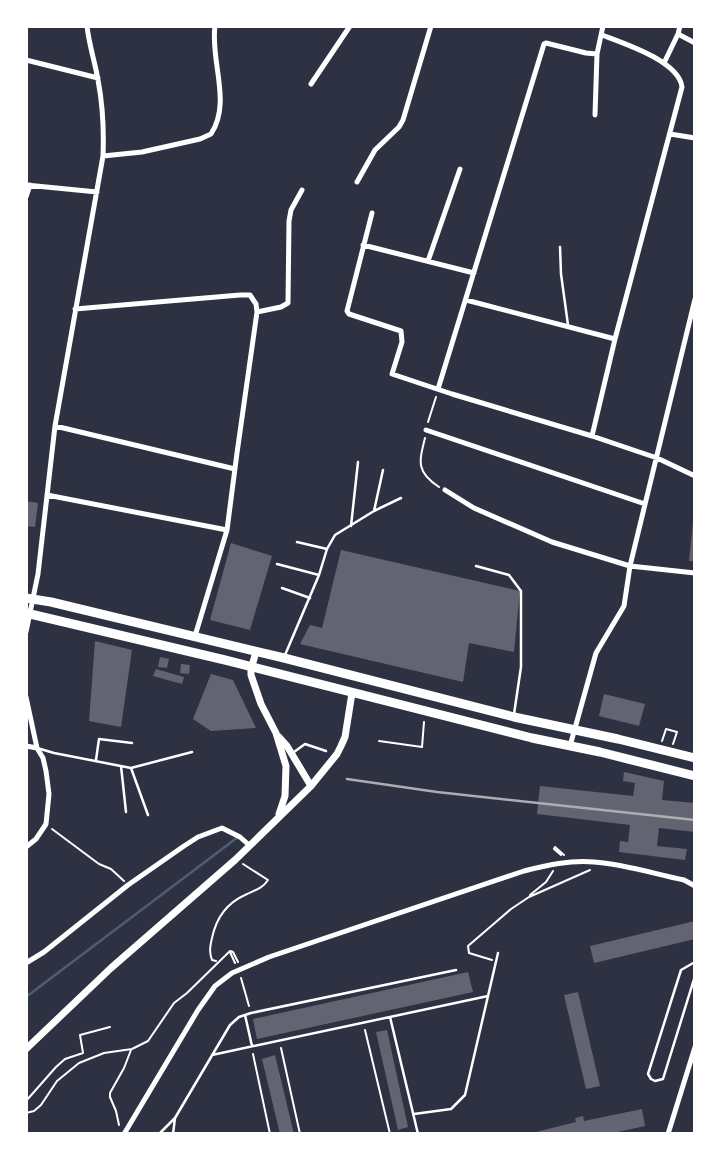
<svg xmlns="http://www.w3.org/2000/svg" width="721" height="1160" viewBox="0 0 721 1160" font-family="Rubik,sans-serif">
	<rect width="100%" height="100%" fill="#2d3142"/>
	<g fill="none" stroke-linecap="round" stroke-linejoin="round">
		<path stroke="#4f5d75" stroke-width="2.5" d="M26 997 238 837"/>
	</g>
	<path fill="#626471" d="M26 501 38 503 35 527 26 526Z
		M693 522H695V561H689Z
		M231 543 272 556 250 630 210 620Z
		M341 550 520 591 514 652 469 643 463 682 300 644 310 625 322 628Z
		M95 641 132 650 121 727 89 721Z
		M160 657 169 659 167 668 158 667Z
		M181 664 190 665 189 674 180 673Z
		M156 669 184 677 182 684 153 676Z
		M211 674 233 680 256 728 211 731 193 719Z
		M604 694 645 704 639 726 599 716Z
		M624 772 664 781 662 800 695 803V832L659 828 657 846 687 849 685 860 619 852 620 841 628 842 630 825 537 814 540 786 633 796 635 783 623 781Z
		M695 921V939L594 963 590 946Z
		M468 972 473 992 257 1039 253 1019Z
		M578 992 600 1086 586 1089 564 995Z
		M387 1030 408 1127 398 1130 376 1032Z
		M275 1055 294 1134H280L262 1059Z
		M642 1109 645 1126 609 1134H528L576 1122 575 1118 583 1116 584 1121Z"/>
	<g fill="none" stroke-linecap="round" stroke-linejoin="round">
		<path stroke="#fff" stroke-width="2" d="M428 422 436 397
			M425 438C419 462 416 472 439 487
			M379 741 422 747 424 722
			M662 741 666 729 677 732 673 744
			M52 829 99 864 111 869 124 881
			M561 855 554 849 555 847 564 855
			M530 895 546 882 553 871
			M230 952 235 963
			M492 960 469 953 468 946 511 909 529 897 590 870
			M216 961 212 960C209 952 210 946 212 938 216 919 227 903 245 895 255 890 262 889 268 880L243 864
			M241 978 249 1006
			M365 1030 390 1134
			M281 1048 300 1134
			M253 1054 270 1134
			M26 1101 56 1067 65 1059 83 1053 80 1035 110 1027
			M26 1113 34 1111 41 1105 57 1081 79 1063 104 1053 132 1049 148 1041 174 1003 187 993 230 951 233 952 238 962
			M119 1125 116 1111 110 1097V1093L124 1068 131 1050"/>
		<path stroke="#fff" stroke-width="2.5" d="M560 247 561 274 568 325
			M374 511 401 498
			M351 526 358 462
			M297 542 327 549
			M277 564 319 575
			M476 566 509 575 521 591V667L514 714
			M282 588 310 598
			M285 655 319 575 327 549 335 535 374 511 383 470
			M37 748 54 753 131 768 192 752
			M294 752 305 744 326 751
			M96 760 99 739 132 743
			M121 766 126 812
			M131 768 148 815
			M695 962 681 970 648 1074 651 1079 655 1081 663 1079 695 976
			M245 1015 252 1046
			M390 1017 418 1134
			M212 1055 488 996
			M414 1114 451 1109 465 1095 498 953
			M159 1134 175 1118 230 1025 239 1017 251 1013 456 970
			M173 1134 175 1118"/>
		<path stroke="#fff" stroke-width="5" d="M678 34 695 43
			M26 60 98 78
			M664 63 678 34 680 26
			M311 84 350 26
			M595 115 597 54 603 26
			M670 134 695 138
			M103 156 142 152 200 139 211 134C232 102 210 61 215 26
			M357 182 375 150 399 127 403 120 431 26
			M26 185 97 192
			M26 197 30 185
			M372 213 347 311 349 314 401 331 402 342 392 374 452 394 592 436 657 458 695 476
			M363 245 474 273
			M428 261 460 169
			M466 300 615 339
			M75 309 240 295H250L256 304 257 312 237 453 227 530 195 636
			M257 312 281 307 288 303 289 221 291 210 302 190
			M438 389 544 44 546 43 586 53 597 54
			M55 426 235 469
			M426 430 645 504
			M592 436 615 339 682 87C679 61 623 43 602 35
			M445 490 474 508 552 542 630 566 695 573
			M47 495 227 530
			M26 632 38 574 55 426 103 156C104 131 103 106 98 80 95 62 89 45 87 26
			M26 697 37 748 43 758 46 771 49 794 46 824 36 839 26 847
			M26 746 37 748
			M570 746 596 653 624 606 630 566 695 299
			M26 963 44 952 128 885 184 846 198 837 222 828 240 837 249 845
			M124 1134 198 1010 215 986 232 973 269 957 524 871C547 865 570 860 594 862 624 864 655 874 684 880L695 886
			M668 1134 695 1047"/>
		<path stroke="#fff" stroke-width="7" d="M256 652 251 669V675L261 704 276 733 286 766 285 796 279 814
			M279 737 287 746 311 786
			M26 1049 111 968 235 860 311 786 337 754 341 746 345 737 352 693"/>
		<path stroke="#fff" stroke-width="9" d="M26 598 51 602 284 658 514 717 618 739 695 758
			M26 613 225 660 532 738 600 752 695 776"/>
		<path stroke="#abadb3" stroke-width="2.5" d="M347 779 437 792 695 820"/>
	</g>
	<rect width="721" height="1160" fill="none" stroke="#ffffff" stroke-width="56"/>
</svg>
